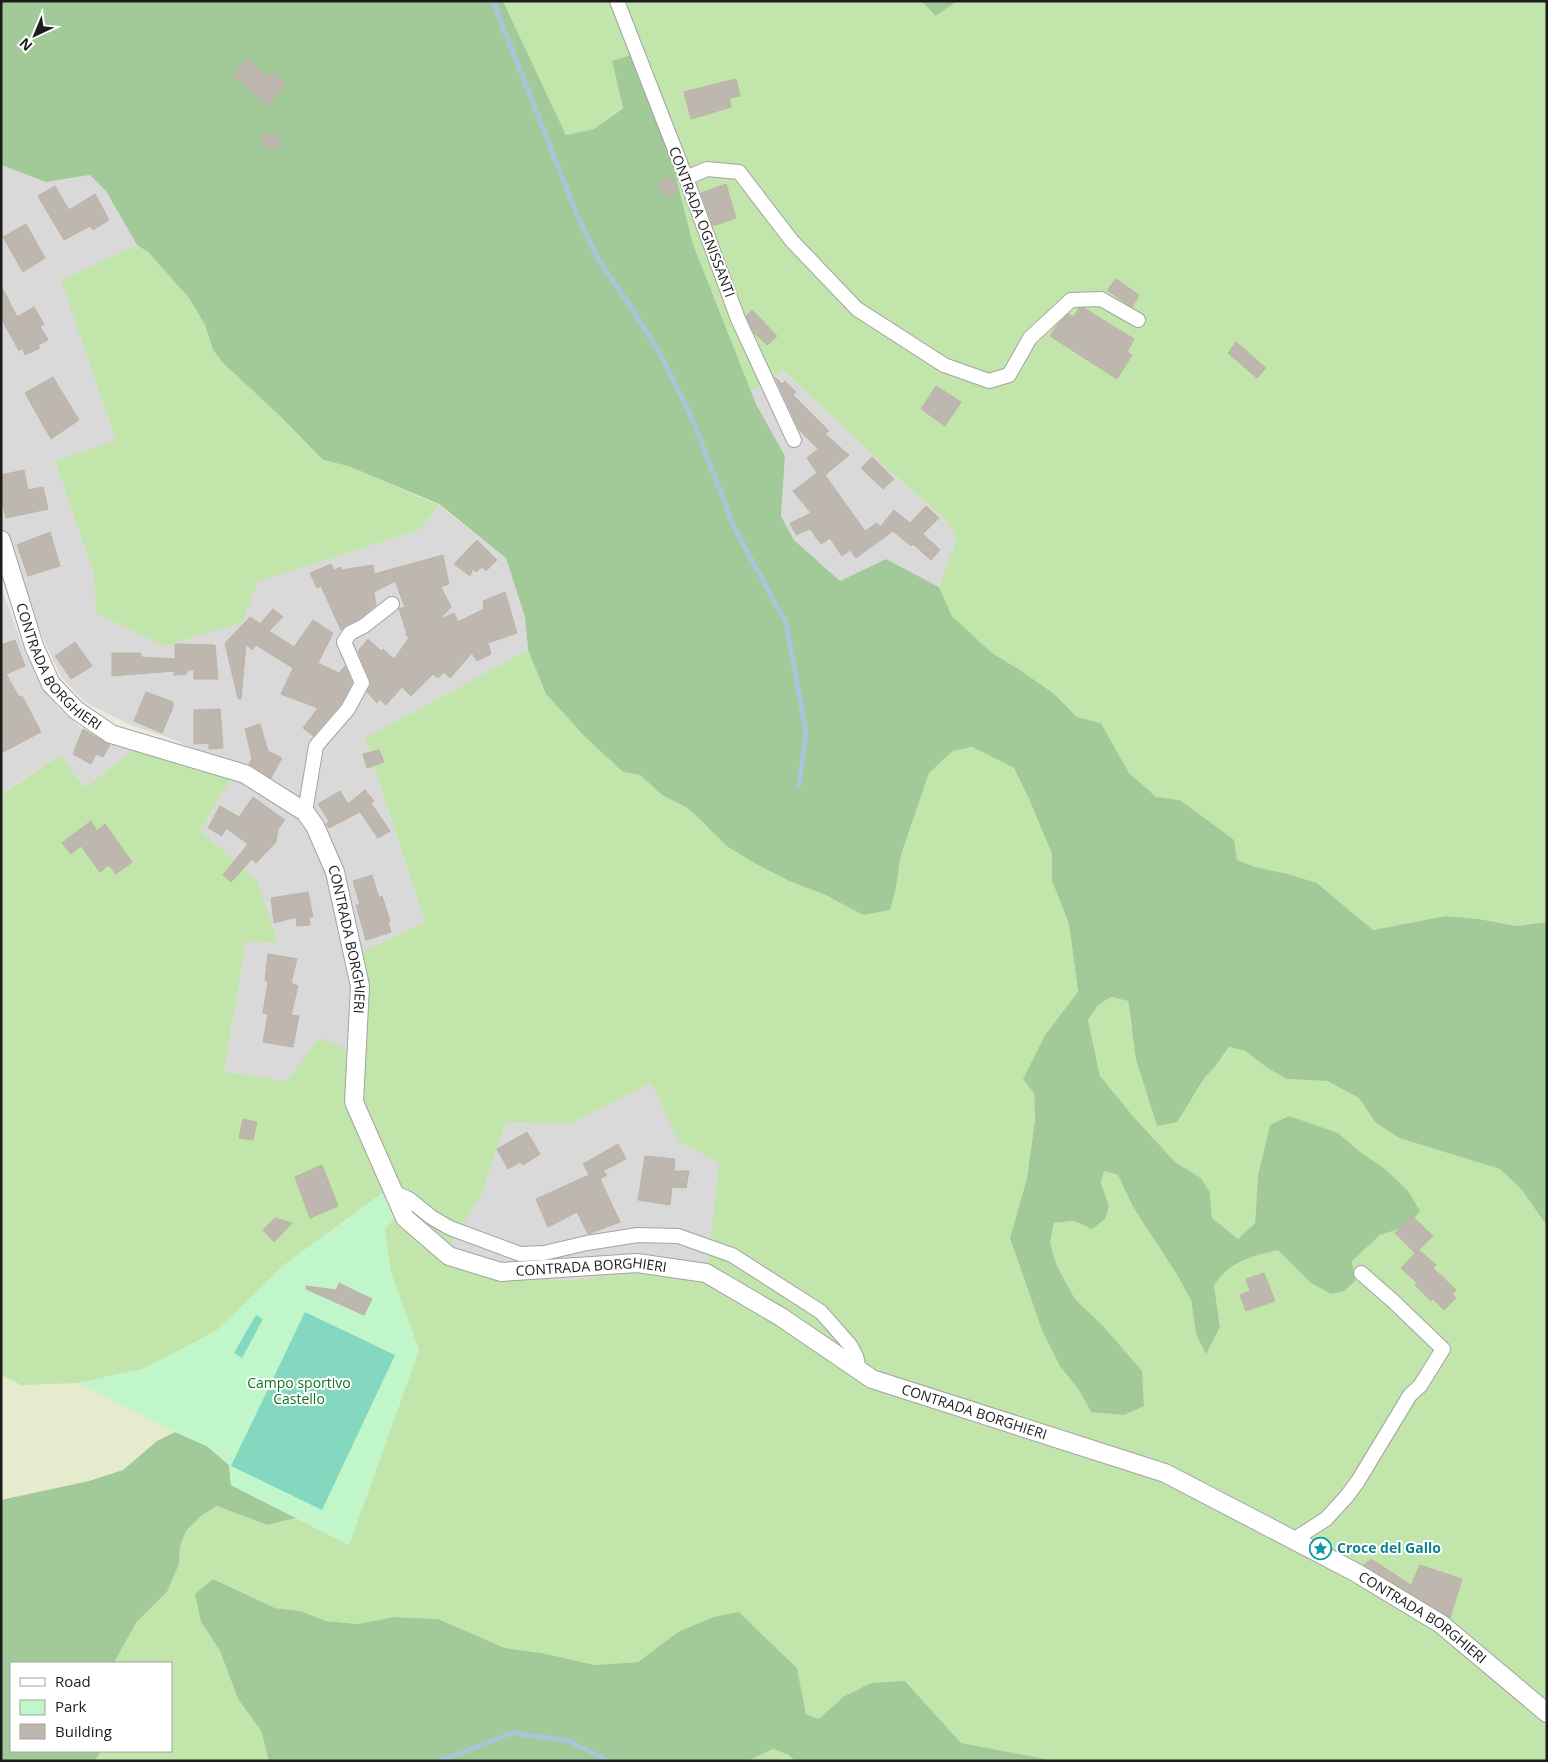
<svg xmlns="http://www.w3.org/2000/svg" width="1548" height="1762" viewBox="0 0 1548 1762" font-family="'Open Sans',sans-serif">
	<rect width="100%" height="100%" fill="#edeae2"/>
	<path fill="#dad9d9" d="M1 165 46 182 90 175 106 191 137 245 62 280 116 440 55 461 94 575 96 613 257 582 420 530 439 505 442 508 507 558 525 617 528 650 365 738 425 922 356 956 360 1056 287 1081 224 1072 246 941 278 943 258 882 200 830 236 771 173 739 130 725 85 702 61 677 32 614 1 522Z
		M783 370 898 478 944 518 957 538 939 587 886 559 840 581 794 540 781 516 785 456 756 404 751 392Z
		M1 587 22 644 57 707 87 733 134 749 85 788 60 755 3 793 1 790Z
		M651 1083 679 1142 719 1163 706 1279 575 1280 513 1278 445 1252 482 1194 506 1122 569 1124Z"/>
	<path fill="#e6ebce" d="M216 1331 178 1434 175 1432 157 1441 123 1470 89 1481 1 1500V1375L21 1385Z"/>
	<path fill="#c1e5aa" fill-rule="evenodd" d="M503 1H921L936 16 957 1H1547V922L1517 926 1479 919 1445 916 1373 930 1317 883 1288 874 1255 867 1237 860 1181 800 1156 798 1129 773 1101 723 1077 717 1053 693 1020 670 992 653 952 616 939 587 957 538 944 518 898 478 783 370 751 392 693 244 672 161 612 61 623 107 594 129 566 135Z
		M137 245 148 252 189 298 205 325 213 350 224 364 283 419 323 460 348 466 439 505 420 530 257 582 243 622 164 646 96 613 94 575 55 461 116 440 61 280Z
		M528 650 546 694 585 737 623 772 640 775 662 795 689 809 707 827 758 865 789 881 826 895 896 888 901 855 929 773 953 751 972 747 1014 768 1029 799 1052 854V881L1069 924 1078 993 1045 1035 1024 1078 1034 1093 1035 1119 1027 1178 1010 1238 1031 1298 1091 1412 1103 1326 1075 1299 1057 1266 1050 1243 1054 1223 1074 1221 1092 1229 1109 1206 1101 1183 1104 1171 1118 1175 1133 1207 1176 1273 1191 1300 1196 1334 1220 1327 1214 1285C1232 1260 1250 1257 1278 1250L1311 1283 1355 1281 1352 1261 1380 1235 1399 1229 1360 1152 1338 1133 1315 1126 1258 1176 1255 1223 1238 1239 1212 1218 1210 1192 1201 1178 1175 1162 1132 1115 1100 1076 1088 1020 1098 1005 1111 997 1128 1001 1131 1027 1157 1125 1197 1091 1205 1077 1214 1068 1229 1047 1245 1051 1269 1069 1287 1079 1327 1081 1359 1098 1375 1122 1399 1138 1501 1169 1521 1189 1547 1226V1761H1046L1045 1759 961 1743 905 1681 843 1697 819 1719 806 1714 797 1668 739 1612 678 1632 638 1662 595 1665 542 1653 505 1648 438 1619 394 1617 358 1624 326 1621 300 1611 275 1608 213 1579 201 1622 220 1651 238 1699 261 1731 269 1761H95L101 1751H171V1663H114L136 1623 167 1592 179 1564 180 1546 186 1531 202 1515 217 1506 267 1525 296 1518 349 1545 419 1350 391 1273 385 1230 388 1189 284 1265 216 1331 143 1369 78 1383 21 1385 1 1375V790L4 793 60 755 85 788 134 749 236 771 200 830 258 882 278 943 246 941 224 1072 287 1081 320 1037 359 1056 356 955 425 922 365 738ZM651 1083 679 1142 719 1163 706 1278 644 1272 575 1280 513 1278 445 1252 482 1194 506 1122 569 1124Z
		M773 1749 789 1755 795 1761H747Z"/>
	<path fill="#a2ca99" d="M1 1H503L566 135 594 129 623 108 612 61 632 55 672 161 693 244 756 404 785 456 781 516 794 540 840 581 886 559 939 587 952 616 992 653 1020 670 1053 693 1077 717 1101 723 1129 773 1156 797 1180 800 1234 840 1237 860 1255 867 1288 874 1317 883 1373 930 1445 916 1479 919 1517 926 1547 922V1226L1521 1189 1500 1169 1399 1138 1375 1122 1359 1098 1327 1081 1287 1079 1269 1069 1245 1051 1229 1047 1214 1068 1205 1077 1177 1122 1157 1126 1136 1059 1128 1001 1111 997 1098 1005 1088 1020 1100 1076 1132 1115 1175 1162 1201 1178 1210 1192 1212 1218 1238 1239 1255 1223 1258 1176 1270 1125 1289 1116 1338 1133 1360 1152 1385 1169 1408 1191 1420 1211 1412 1221 1399 1229 1380 1235 1352 1261 1355 1281 1344 1291 1331 1294 1311 1283 1278 1250C1250 1257 1232 1260 1214 1285L1220 1327 1206 1354 1196 1334 1191 1300 1176 1273 1133 1207 1118 1175 1104 1171 1101 1183 1109 1206 1105 1219 1092 1229 1074 1221 1054 1223 1050 1243 1057 1266 1075 1299 1103 1326 1142 1371 1144 1406 1124 1415 1091 1412 1079 1390 1060 1366 1042 1330 1010 1238 1027 1178 1035 1119 1034 1093 1023 1079 1045 1035 1078 992 1069 924 1052 881V854L1029 799 1014 768 972 747 953 751 929 773 901 855 896 888 890 910 863 915 826 895 789 881 758 865 728 847 689 809 662 795 640 775 623 772 585 737 546 694 528 650 525 617 506 558 439 504 348 466 323 460 283 419 224 364 213 350 205 325 189 298 148 252 137 245 106 191 90 175 46 182 1 165Z
		M921 1H957L936 16Z
		M175 1432 207 1446 229 1465 231 1485 296 1518 267 1525 217 1506 202 1515 186 1531 180 1546 179 1564 167 1592 136 1623 114 1663H11V1751H101L95 1761H1V1500L89 1481 123 1470 157 1441Z
		M213 1579 275 1608 300 1611 326 1621 358 1624 394 1617 438 1619 505 1648 542 1653 595 1665 638 1662 678 1632 714 1617 739 1612 797 1668 806 1714 819 1719 843 1697 871 1683 905 1681 961 1743 1045 1759 1046 1761H795L789 1755 773 1749 747 1761H269L261 1731 238 1699 220 1651 201 1622 195 1594Z"/>
	<path fill="#c0f6ca" d="M388 1189 399 1212 385 1230 391 1273 419 1350 349 1545 231 1485 229 1465 207 1446 175 1432 78 1383 143 1369 216 1331 284 1265Z"/>
	<path fill="#84d8c0" d="M305 1312 395 1355 322 1510 231 1466Z
		M256 1315 263 1319 242 1358 234 1353Z"/>
	<g fill="none" stroke-linecap="round" stroke-linejoin="round">
		<path stroke="#a5c7d8" stroke-width="5" d="M493 1 577 215 599 260 633 310 662 357 694 423 734 527 786 623 806 732 799 785
			M439 1761 513 1733 569 1741 609 1761"/>
	</g>
	<path fill="#bdb7af" stroke="#beb3a5" d="M246 59 267 77 272 71 286 84 268 106 233 75Z
		M736 79 740 96 729 98 731 107 691 119 684 92Z
		M278 133 280 146 263 148 261 135Z
		M672 177 678 192 664 197 659 182Z
		M726 184 736 218 713 226 701 193Z
		M55 186 69 210 95 194 109 220 93 230 90 226 64 240 38 196Z
		M26 224 45 258 23 272 3 237Z
		M1116 279 1139 295 1132 307 1107 290Z
		M1 285 17 317 34 307 44 324 40 326 48 340 38 345 40 348 25 355 22 348 19 351 1 318Z
		M1079 308H1084L1134 339 1127 352 1132 355 1117 379 1050 336 1057 325 1068 314 1074 317Z
		M752 310 777 336 767 345 754 333 746 316Z
		M1236 342 1266 368 1257 378 1228 353Z
		M53 377 79 420 51 439 25 393Z
		M775 377 782 384 785 381 796 392 793 395 829 431 825 434 849 455 825 475 865 531 877 523 880 527 894 510 910 523 926 506 939 518 923 534 940 550 931 560 913 544 911 546 893 531 856 558 850 550 842 556 830 538 821 544 810 529 796 535 790 523 811 513 793 491 817 473 807 458 818 449 799 430Z
		M936 386 961 402 945 426 921 409Z
		M872 457 894 479 883 489 861 468Z
		M24 470 28 490 43 487 48 509 6 518 1 499V475Z
		M50 532 60 566 28 576 17 545Z
		M477 540 497 560 486 571 482 567 476 572 473 569 470 576 454 564Z
		M443 555 449 584 441 587 451 607 439 620 454 613 458 622 484 609 483 601 505 592 517 633 488 643 491 654 477 661 472 653 450 678 444 672 438 678 433 674 411 696 402 687 386 705 379 699 377 703 367 692 371 684 370 680 358 651 368 639 381 651 383 649 394 659 409 638 405 634H407L399 609 405 607 395 581 374 592 376 605 359 619 346 625 341 630 321 586 317 588 310 573 331 564 334 570 341 567 342 570 373 565 374 574Z
		M273 609 283 617 269 631 294 647 313 620 333 633 318 663 339 673 345 666 352 683 341 704 313 736 303 728 318 708 281 694 293 668 256 645 252 650 246 644 241 699H238L225 643 250 617 260 624Z
		M15 640 25 666 6 674 19 697 22 696 41 732 1 753V645Z
		M75 642 92 666 71 679 55 656Z
		M175 644 215 645 218 679H194V670H188L186 674 174 675 175 671 112 676V653H141V657L175 659Z
		M146 692 173 702V707L162 733 134 721Z
		M220 709 223 748 209 749V743L194 744V710Z
		M260 724 268 751 282 758 271 778 249 764 252 758 245 729Z
		M83 729 110 745 103 757 96 754 91 764 73 754Z
		M379 750 384 762 367 768 363 754Z
		M365 790 374 801 371 803 390 831 378 838 360 812 329 828 326 824 329 821 318 804 340 791 348 804Z
		M253 797 285 820 278 829 276 842 256 863 252 859 231 882 223 875 248 844 226 828 222 836 208 828 220 806 239 817Z
		M91 821 97 831 105 824 132 862 116 874 109 865 100 872 81 846 71 854 62 843Z
		M372 875 379 898 382 896 390 921 388 922 391 932 366 940 356 905H360L353 881Z
		M308 892 313 917H309L310 925 297 926 296 917 274 923 271 898Z
		M268 954 297 959 291 983 298 986 291 1015 299 1016 293 1047 263 1042 268 1014 263 1013 268 982 265 980Z
		M243 1119 257 1122 253 1140 239 1138Z
		M527 1132 540 1154 523 1165 520 1162 508 1169 497 1149Z
		M618 1144 626 1159 603 1171 607 1175 600 1179 620 1222 588 1234 577 1212 548 1227 536 1199 589 1175 583 1164Z
		M645 1156 675 1159 674 1171H689L686 1188 672 1187 670 1205 638 1200Z
		M322 1165 338 1206 310 1218 295 1177Z
		M1412 1216 1433 1236 1419 1250 1436 1265 1433 1268 1456 1290 1452 1294 1456 1298 1444 1310 1433 1299 1431 1301 1415 1285 1417 1283 1401 1268 1415 1253 1395 1233Z
		M275 1218 292 1223 274 1242 263 1230Z
		M1264 1273 1275 1301 1246 1311 1240 1295 1250 1291 1246 1279Z
		M339 1283 372 1299 364 1315 306 1289V1286L336 1290Z
		M1371 1559 1411 1585 1420 1565 1462 1579 1450 1618 1364 1565Z"/>
	<g fill="none" stroke-linecap="round" stroke-linejoin="round">
		<defs>
			<path id="minor" d="M617 1 686 178 738 319 794 440
				M686 178 707 169 739 172 792 241 857 309 944 365 989 381 1009 375 1030 338 1071 300 1101 299 1138 320
				M305 812 316 746 348 709 362 683 344 642 350 633 364 626 392 604
				M393 1192 409 1199 431 1217 450 1228 520 1254 544 1253 587 1243 638 1235 678 1236 732 1255 821 1312 850 1345 856 1356 859 1370
				M1293 1540 1326 1519 1347 1496 1358 1481 1410 1395 1420 1386 1443 1349 1393 1301 1361 1273"/>
			<g id="tertiary">
				<path id="s1" d="M1 540 34 646 51 684 76 710 111 734 245 774 305 812 315 826 335 872 360 986 354 1102 405 1218 449 1256 501 1272 637 1263 706 1273 781 1317 872 1379 1165 1473 1355 1572 1441 1624 1547 1713"/>
			</g>
		</defs>
		<use href="#minor" stroke="#a3a3a3" stroke-width="16"/>
		<use href="#tertiary" stroke="#a3a3a3" stroke-width="20"/>
		<use href="#minor" stroke="#fff" stroke-width="14"/>
		<use href="#tertiary" stroke="#fff" stroke-width="18"/>
	</g>
	<defs>
		<symbol id="sight-ring" viewBox="-11 -11 22 22"><circle r="9.5" fill="#fff" stroke="#0f9aa8" stroke-width="1.5"/><path d="M0-6L1.8-2.2L6-1.7L2.9 1.2L3.7 5.4L0 3.3L-3.7 5.4L-2.9 1.2L-6-1.7L-1.8-2.2Z" fill="#0f9aa8"/></symbol>
	</defs>
	<g fill-rule="evenodd">
		<use href="#sight-ring" x="1308" y="1536" width="25" height="25"/>
	</g>
	<g text-anchor="middle" stroke-width="4" stroke-linejoin="round" paint-order="stroke">
		<g font-size="14" fill="#1c1c1c" stroke="#fff">
			<text transform="translate(702 222) rotate(69)" y="5">CONTRADA OGNISSANTI</text>
			<text dy="5" stroke="none"><textPath href="#s1" startOffset="142">CONTRADA BORGHIERI</textPath></text>
			<text dy="5" stroke="none"><textPath href="#s1" startOffset="578">CONTRADA BORGHIERI</textPath></text>
			<text dy="5" stroke="none"><textPath href="#s1" startOffset="1072">CONTRADA BORGHIERI</textPath></text>
			<text dy="5" stroke="none"><textPath href="#s1" startOffset="1492">CONTRADA BORGHIERI</textPath></text>
			<text dy="5" stroke="none"><textPath href="#s1" startOffset="1988">CONTRADA BORGHIERI</textPath></text>
		</g>
		<g font-size="14" fill="#117324" stroke="#fff">
			<text x="299" y="1388">Campo sportivo<tspan x="299" dy="16">Castello</tspan></text>
		</g>
		<g font-size="14" font-weight="bold" fill="#0d838f" stroke="#fff" text-anchor="start">
			<text x="1337" y="1553">Croce del Gallo</text>
		</g>
	</g>
	<rect width="1548" height="1762" fill="none" stroke="#1c1c1c" stroke-width="5"/>
	<rect x="10" y="1662" width="162" height="90" fill="#ffffff" stroke="#a4a4a4"/>
	<rect x="20" y="1678" width="25" height="8" fill="#ffffff" stroke="#a4a4a4"/>
	<text x="55" y="1687" font-size="15" fill="#1c1c1c">Road</text>
	<rect x="20" y="1700" width="25" height="15" fill="#c0f6ca" stroke="#a4a4a4"/>
	<text x="55" y="1712" font-size="15" fill="#1c1c1c">Park</text>
	<rect x="20" y="1724" width="25" height="15" fill="#bdb7af" stroke="#a4a4a4"/>
	<text x="55" y="1737" font-size="15" fill="#1c1c1c">Building</text>
	<g transform="translate(35 35) rotate(224)" stroke="#ffffff" stroke-width="4" paint-order="stroke">
	<path d="M0-4L9 19L0 12L-9 19Z" fill="#1c1c1c"/>
	<text y="-8" font-size="14" font-weight="bold" text-anchor="middle" fill="#1c1c1c">N</text>
	</g>
</svg>
